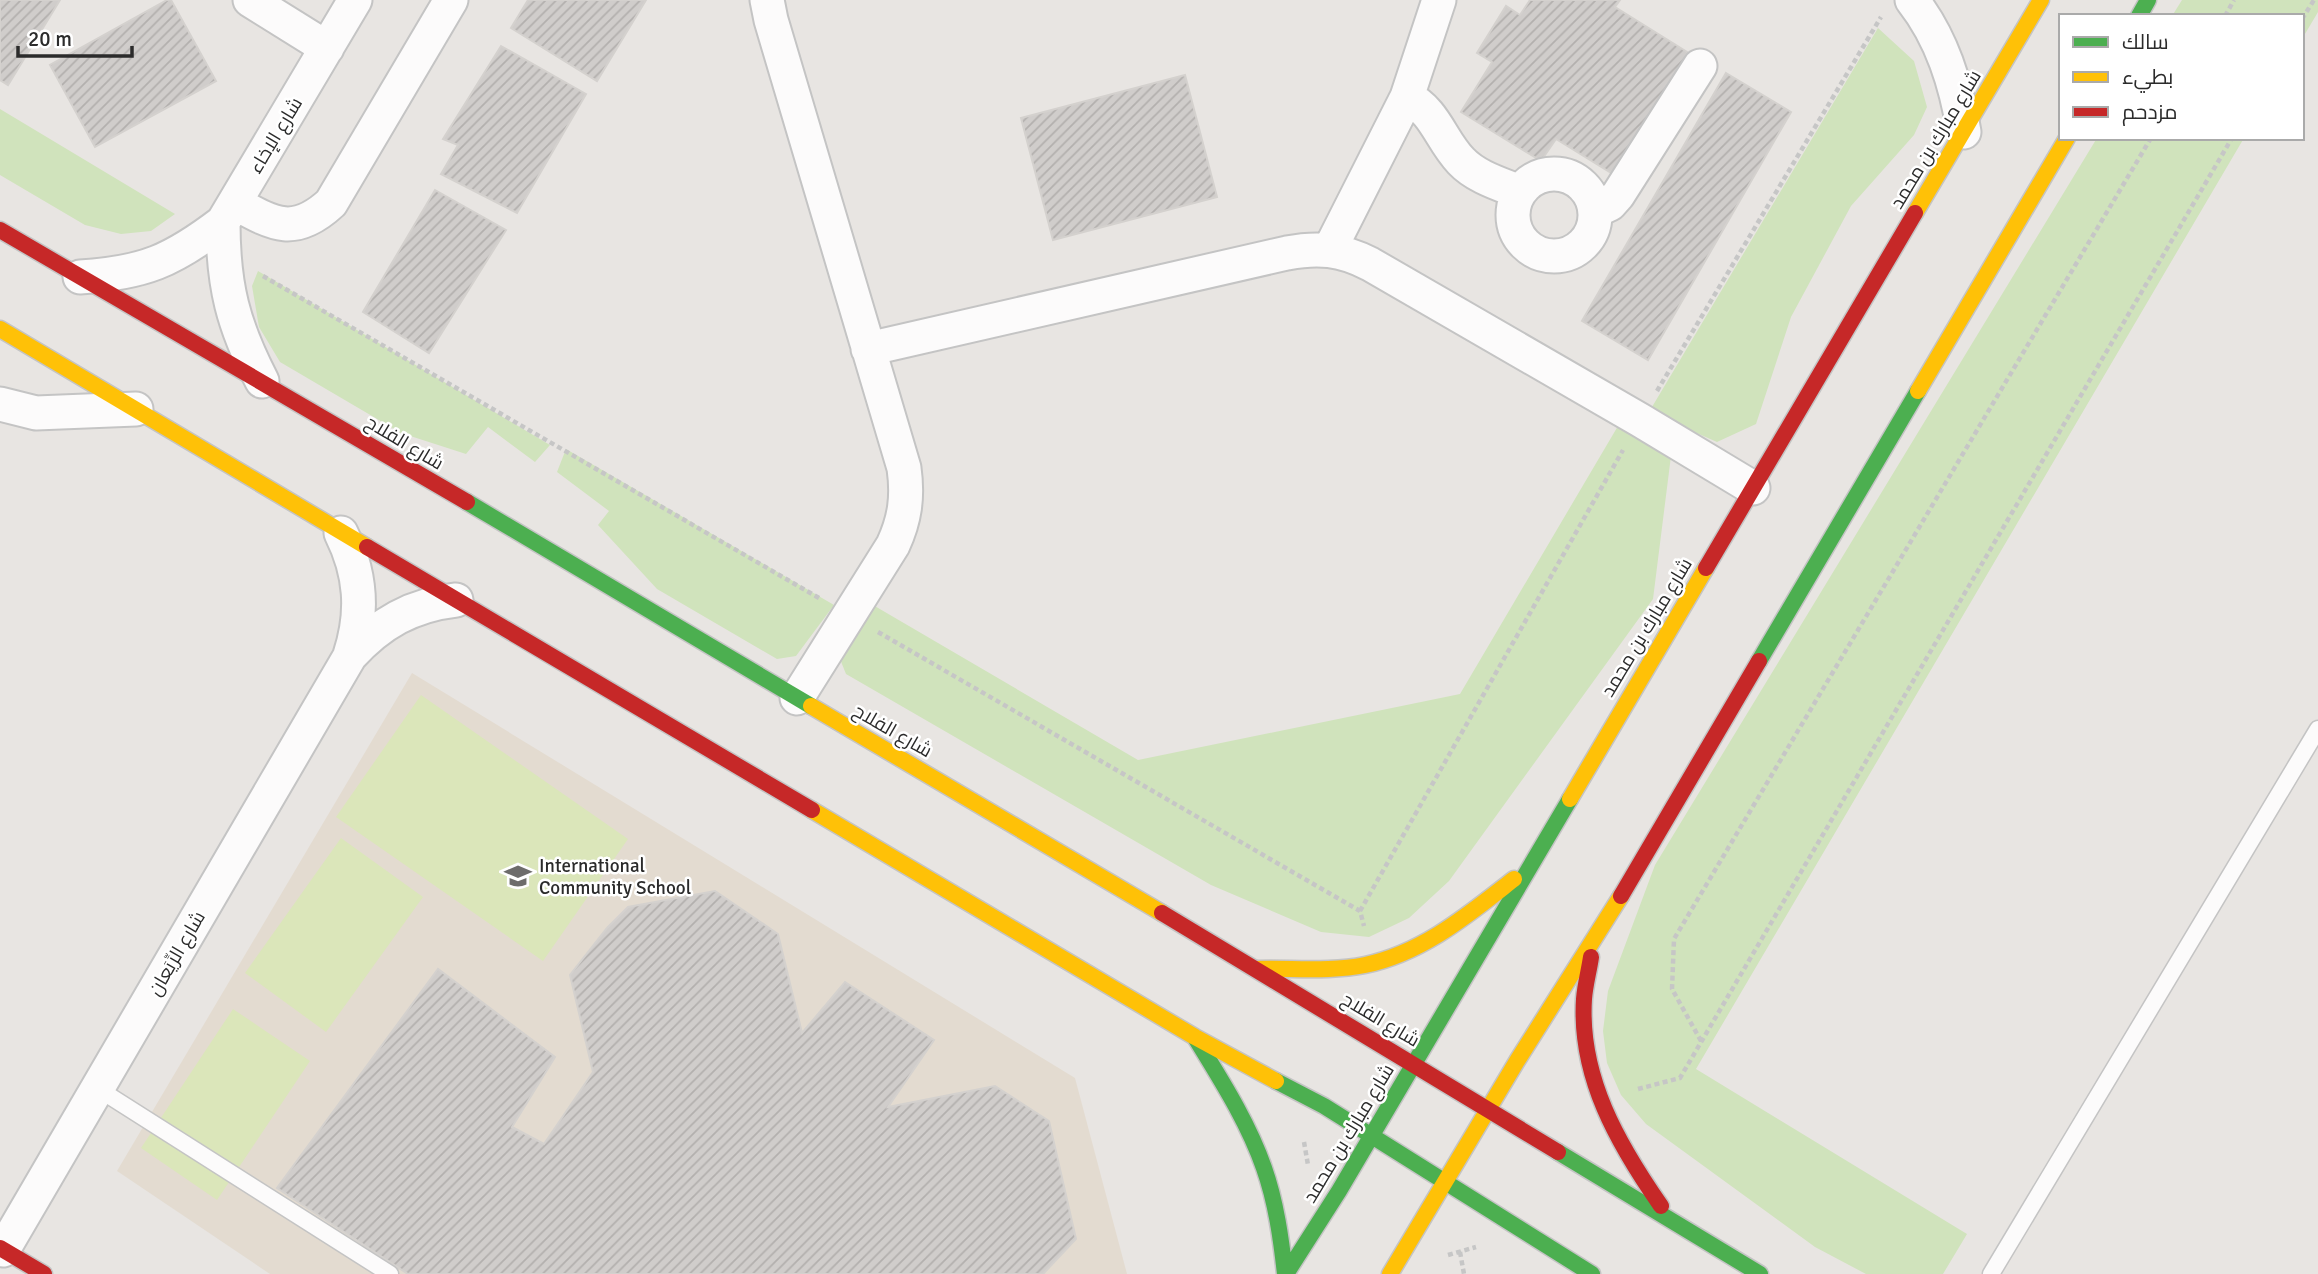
<svg xmlns="http://www.w3.org/2000/svg" width="2318" height="1274" viewBox="0 0 2318 1274" font-family="Signika,Cairo,sans-serif">
	<defs>
		<pattern id="building-hatch" width="6" height="6" patternUnits="userSpaceOnUse" patternTransform="scale(1.75)"><rect width="6" height="6" fill="#d0cdcb"/><path d="M-1 1l2-2M0 6l6-6M5 7l2-2" fill="none" stroke="#b3b0ae"/></pattern>
	</defs>
	<rect width="100%" height="100%" fill="#e8e5e2"/>
	<path fill="#e3dbd0" d="M412 673 1075 1078 1127 1274H270L117 1171Z"/>
	<path fill="#d0e3bc" d="M2182 0H2318V12L2302 39V16H2172Z
		M1878 28 1914 61 1927 107 1914 135 1851 206 1791 317 1756 424 1717 442 1649 412Z
		M0 109 175 214 151 231 121 234 85 225 0 175Z
		M2097 138H2244L1696 1069 1967 1234 1943 1274H1866L1815 1247 1646 1124 1621 1095 1607 1063 1603 1031 1608 991 1655 865Z
		M258 271 550 445 535 462 488 427 466 454 401 433 280 362 259 327 252 286Z
		M1618 426 1671 456 1653 599 1449 881 1409 918 1369 937 1321 932 1211 885 846 674 840 659 873 605 1138 760 1460 694Z
		M566 449 834 605 796 656 777 659 657 589 598 525 609 511 557 472Z"/>
	<path fill="#dbe6ba" d="M421 695 628 839 543 961 336 817Z
		M341 838 423 897 326 1032 245 973Z
		M233 1009 310 1061 217 1200 141 1148Z"/>
	<path fill="url(#building-hatch)" stroke="#d4d1ce" stroke-width="2" d="M0 0H60L8 85 0 80Z
		M167 0H171L216 81 95 147 50 65Z
		M528 0H646L597 81 511 28Z
		M1530 0H1620L1615 7 1700 60 1626 182 1556 139 1541 161 1461 112 1492 62 1477 53 1506 6 1520 15Z
		M501 46 586 94 517 213 441 174 458 145 443 139Z
		M1726 73 1791 112 1648 360 1582 321Z
		M1185 75 1217 197 1053 240 1021 118Z
		M435 190 506 230 429 353 363 312Z
		M715 891 778 934 802 1033 845 982 934 1040 888 1107 995 1086 1049 1121 1076 1239 1043 1274H408L277 1188 438 969 555 1057 512 1127 544 1144 593 1072 570 975 607 928 628 907Z"/>
	<g fill="none" stroke-linecap="round" stroke-linejoin="round">
		<defs>
			<path id="lane" d="M97 1088 390 1274
				M1991 1274 2318 729"/>
			<path id="street" d="M250 0 327 48
				M767 0 771 20 904 468C908 497 905 519 893 545L797 698
				M1912 0C1942 38 1956 84 1964 132
				M1407 97C1436 112 1440 139 1461 161 1476 177 1500 184 1520 192
				M1513 215a41 41 0 1 1 82 0a41 41 0 1 1-82 0Z
				M235 203C273 224 294 237 331 203L451 0
				M1595 211 1610 204 1618 195 1700 66
				M223 222C223 286 233 325 262 381
				M1330 249 1407 97 1439 0
				M80 277C144 273 172 261 223 222L355 0
				M868 349 1287 253C1318 247 1341 249 1370 264L1640 420 1753 488
				M0 404 36 413 136 409
				M341 533C361 573 364 612 350 655
				M3 1250 350 656C380 623 412 605 456 600"/>
			<path id="fast" d="M2139 16 2148 0
				M467 502 811 706
				M1759 661 1918 391
				M1196 1039C1221 1080 1248 1122 1264 1168 1276 1202 1281 1238 1285 1274
				M1276 1081 1324 1106 1592 1274
				M1558 1152 1760 1274
				M1286 1274 1339 1191 1570 799"/>
			<path id="slow" d="M1915 213 2041 0
				M0 329 367 547
				M1918 391 2067 138
				M811 706 1162 913
				M1570 799 1706 568
				M812 810 1195 1037 1276 1081
				M1257 969C1293 968 1330 972 1365 965 1423 953 1469 914 1514 879
				M1390 1274 1517 1061 1621 896"/>
			<path id="jam" d="M0 230 467 502
				M367 547 812 810
				M1706 568 1915 213
				M1621 896 1759 661
				M1162 913 1558 1152
				M1591 957C1589 971 1585 985 1584 999 1579 1077 1618 1144 1661 1206
				M0 1248 44 1274"/>
		</defs>
		<use href="#lane" stroke="#c4c4c4" stroke-width="19"/>
		<use href="#street" stroke="#c4c4c4" stroke-width="37"/>
		<use href="#fast" stroke="#c4c4c4" stroke-width="19"/>
		<use href="#slow" stroke="#c4c4c4" stroke-width="19"/>
		<use href="#jam" stroke="#c4c4c4" stroke-width="19"/>
		<path stroke="#c6c6c6" stroke-width="4.5" stroke-dasharray="5 3.5" stroke-linecap="butt" d="M2225 16 2234 0
			M2302 19 2314 0
			M263 276 819 598
			M1657 391 1881 17
			M878 632 1360 911 1364 926
			M1360 911 1623 450
			M1701 1041 1672 989 1674 939 2151 138
			M1638 1089 1680 1078 2232 138
			M1304 1142 1308 1165
			M1460 1252 1464 1274
			M1448 1255 1476 1247"/>
		<use href="#lane" stroke="#fcfbfb" stroke-width="16"/>
		<use href="#street" stroke="#fcfbfb" stroke-width="33"/>
		<use href="#fast" stroke="#4caf50" stroke-width="16"/>
		<use href="#slow" stroke="#ffc107" stroke-width="16"/>
		<use href="#jam" stroke="#c62828" stroke-width="16"/>
	</g>
	<defs>
		<symbol id="school-bare" viewBox="-9 -9 18 18"><path d="M0-5L7-2L0 1L-7-2ZM-4 1L0 2.5L4 1V4Q0 6-4 4Z" fill="#6d6c6b" stroke="#fff" stroke-width="2.5" paint-order="stroke"/></symbol>
	</defs>
	<g fill-rule="evenodd">
		<use href="#school-bare" x="499" y="857" width="38" height="38"/>
	</g>
	<g text-anchor="middle" stroke-width="5" stroke-linejoin="round" paint-order="stroke">
		<g font-size="19" fill="#2b2b2b" stroke="#fff">
			<text transform="translate(275 135) rotate(-59)" y="7">شارع الإخاء</text>
			<text transform="translate(1935 139) rotate(-59)" y="7">شارع مبارك بن محمد</text>
			<text transform="translate(405 442) rotate(31)" y="7">شارع الفلاح</text>
			<text transform="translate(1646 627) rotate(-59)" y="7">شارع مبارك بن محمد</text>
			<text transform="translate(893 730) rotate(30)" y="7">شارع الفلاح</text>
			<text transform="translate(176 953) rotate(-60)" y="7">شارع الرِّيَعان</text>
			<text transform="translate(1381 1019) rotate(31)" y="7">شارع الفلاح</text>
			<text transform="translate(1348 1133) rotate(-59)" y="7">شارع مبارك بن محمد</text>
		</g>
		<g font-size="19" fill="#2b2b2b" stroke="#fff" text-anchor="start">
			<text x="539" y="872">International<tspan x="539" dy="22">Community School</tspan></text>
		</g>
	</g>
	<rect x="2059" y="14" width="245" height="126" fill="#ffffff" stroke="#aaaaaa" stroke-width="2"/>
	<rect x="2073" y="37" width="35" height="10" fill="#4caf50" stroke="#aaaaaa" stroke-width="2"/>
	<text x="2122" y="49" font-size="21" fill="#2b2b2b">سالك</text>
	<rect x="2073" y="72" width="35" height="10" fill="#ffc107" stroke="#aaaaaa" stroke-width="2"/>
	<text x="2122" y="84" font-size="21" fill="#2b2b2b">بطيء</text>
	<rect x="2073" y="107" width="35" height="10" fill="#c62828" stroke="#aaaaaa" stroke-width="2"/>
	<text x="2122" y="119" font-size="21" fill="#2b2b2b">مزدحم</text>
	<path d="M18 46v10h114v-10" fill="none" stroke="#2b2b2b" stroke-width="3.5"/>
	<text x="28" y="46" font-size="21" fill="#2b2b2b" stroke="#ffffff" stroke-width="5" paint-order="stroke">20 m</text>
</svg>
